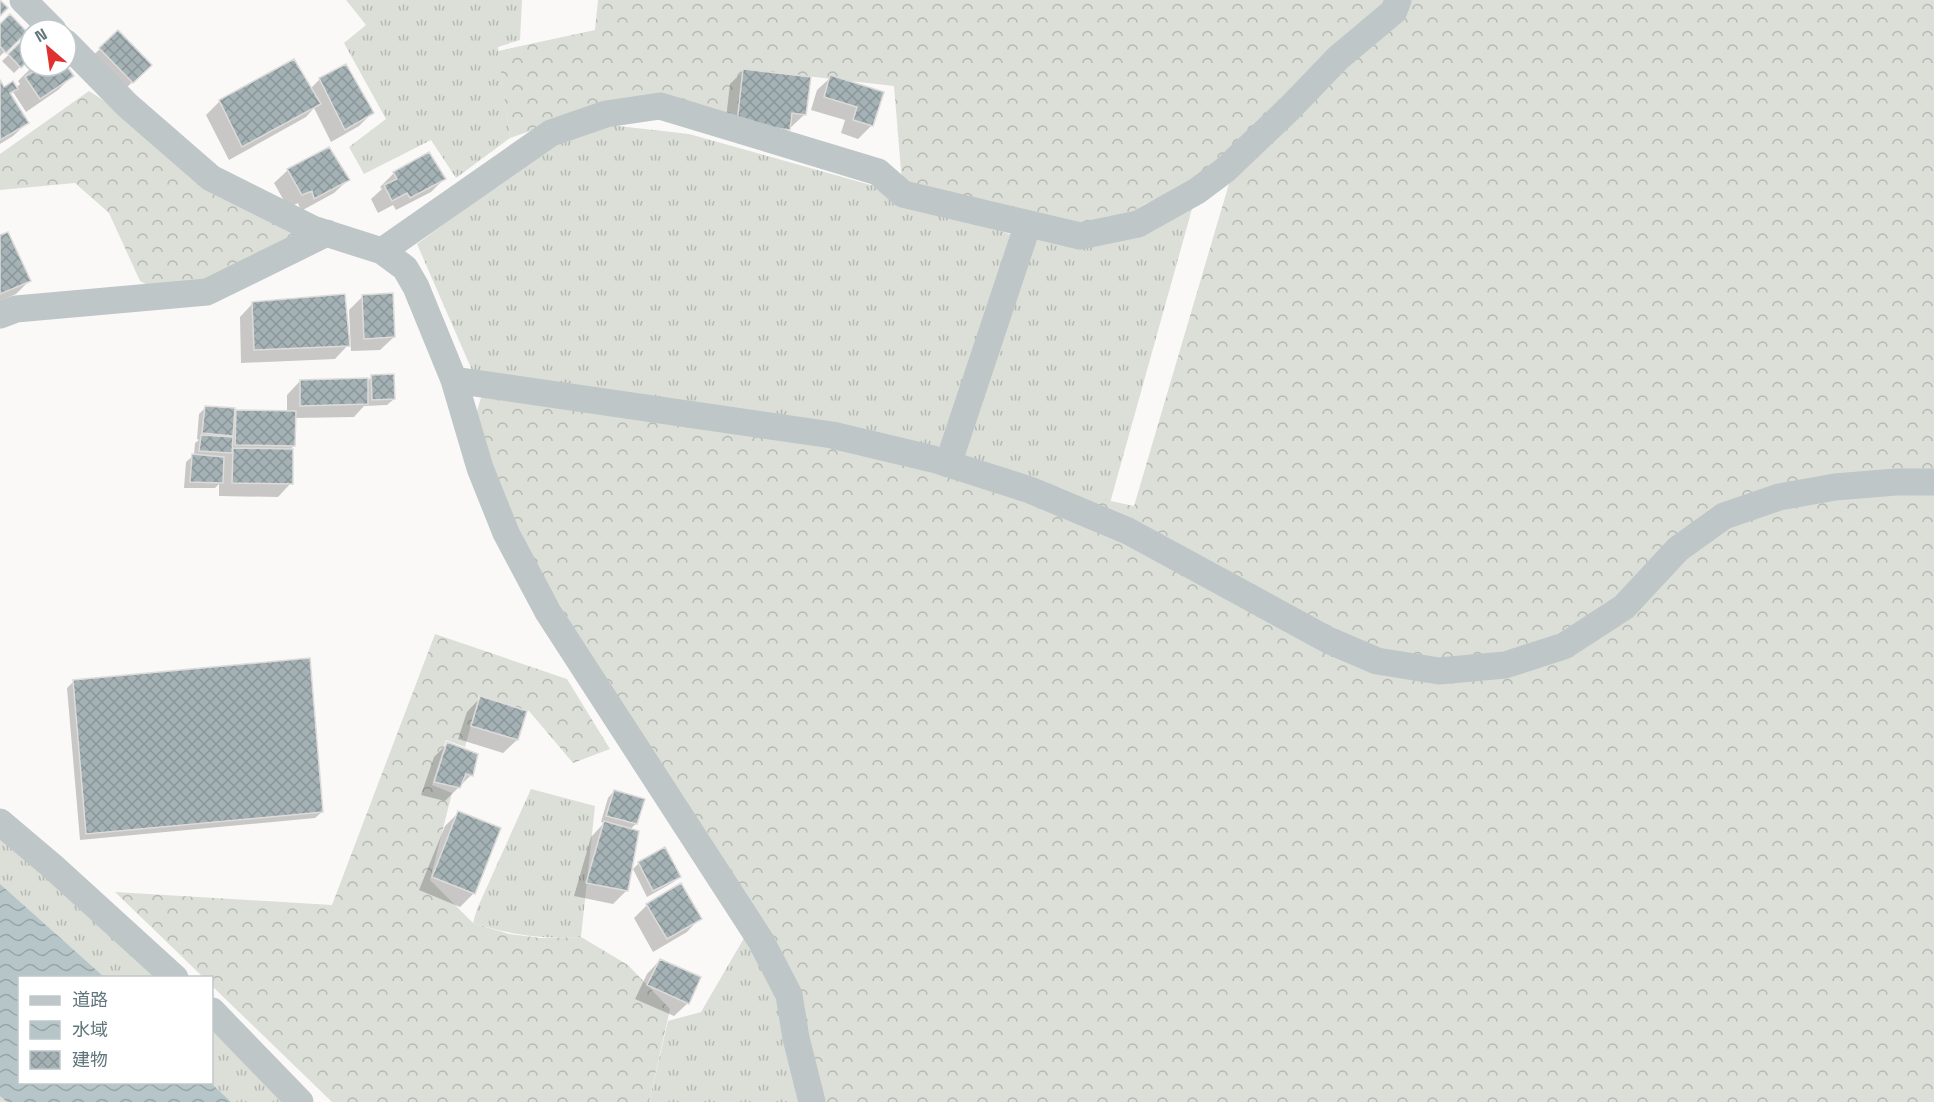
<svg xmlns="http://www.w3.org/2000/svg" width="1934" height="1102" viewBox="0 0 1934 1102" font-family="'Space Grotesk','Noto Sans JP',sans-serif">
	<defs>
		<pattern id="grass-tufts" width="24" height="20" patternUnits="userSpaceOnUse" patternTransform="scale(1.5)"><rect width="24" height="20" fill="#dbdfd7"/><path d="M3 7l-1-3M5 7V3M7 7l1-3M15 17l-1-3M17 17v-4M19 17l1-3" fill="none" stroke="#b5b9b3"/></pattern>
		<pattern id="forest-crowns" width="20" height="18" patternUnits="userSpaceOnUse" patternTransform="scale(1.5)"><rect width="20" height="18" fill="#dbdfd7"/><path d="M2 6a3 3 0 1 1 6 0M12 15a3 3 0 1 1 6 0" fill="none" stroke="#b5b9b3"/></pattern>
		<pattern id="water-waves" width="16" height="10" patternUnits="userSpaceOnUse" patternTransform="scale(1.5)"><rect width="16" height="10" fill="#b6c6c8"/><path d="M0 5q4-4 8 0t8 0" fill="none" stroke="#97a5a7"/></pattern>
		<pattern id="building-cross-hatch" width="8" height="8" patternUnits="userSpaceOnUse" patternTransform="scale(1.5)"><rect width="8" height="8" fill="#a5b2b5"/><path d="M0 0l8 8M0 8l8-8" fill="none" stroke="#8a9598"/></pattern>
	</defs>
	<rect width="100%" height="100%" fill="#faf9f8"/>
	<path fill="url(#grass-tufts)" d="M346 0H522L520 40 498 47 510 138 456 178 431 140 364 174 349 147 386 119 344 43 366 25Z
		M583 122 689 134 903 194 1022 239 1197 191 1110 503 478 384 417 244Z
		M531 789 595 806 581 937C538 939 513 935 473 923L477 909Z
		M0 834 174 977 20 978V1082H212V1018L290 1102H0Z
		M751 926 791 1012 809 1102H649L668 1021 701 1012Z"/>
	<path fill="url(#forest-crowns)" d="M598 0H1934V1102H815L774 966 498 501 473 424 484 388 949 466 1134 506 1236 160 1080 236 903 194 894 86 744 69 737 123 605 105 510 138 498 51 595 30Z
		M89 91 294 223 301 239 197 289 159 291 140 281 109 213 75 183 0 190V154Z
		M435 634 567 679 610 749 573 763 529 711 479 695 465 747 446 740 432 785 452 793 430 880 473 923 509 934 541 938 581 937 628 965 670 1009 649 1102H332L212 986V978L203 977 115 892 332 905Z"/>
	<path fill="url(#water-waves)" d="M0 884 104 977 20 978V1082L211 1083 231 1102H7L0 1096Z"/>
	<path fill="#0003" d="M0 26 25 32 0 56Z
		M118 32 150 65 119 95 86 62Z
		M30 35V57L14 73 2 61Z
		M293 61 310 89 320 79 372 113 359 126 331 142 314 108 306 117 229 160 206 115 219 102Z
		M33 66 72 76 58 90 26 112 13 92 10 95 27 123 13 136 0 144V83L4 89 16 88 20 84 18 81Z
		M744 70 804 115 775 142 724 136 730 84Z
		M831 77 882 93 872 125 858 139 841 133 845 120 811 110 817 90Z
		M428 154 444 179 431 192 396 210 393 205 378 213 371 199 382 189 380 187 394 173Z
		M288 170 348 180 334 193 301 211 298 203 288 208 274 183Z
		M0 236 29 281 16 294 0 301Z
		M363 296 394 337 380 350 351 351 349 310Z
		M253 303 348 345 335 359 241 363 240 317Z
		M372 377 394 399 387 405 364 406 354 417 294 418V446L289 450 291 483 278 497 219 496V484L215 488H184L186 462 194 455 195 443 199 440 197 439 199 414 206 407 233 415 236 412 287 413V395L300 381 366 382Z
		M73 682 322 812 315 818 80 840 67 688Z
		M480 698 525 712 517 740 503 753 458 739 467 712Z
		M447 744 471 775 445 801 421 795 434 757Z
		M614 791 636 824 629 830 627 890 613 904 574 896 591 837 604 823 601 822 608 798Z
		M458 813 474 893 460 907 419 890 445 826Z
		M639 863 679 877 672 883 647 897 633 869Z
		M647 905 700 918 687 932 653 952 634 918Z
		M660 960 688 1003 674 1016 635 999 647 974Z"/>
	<path fill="url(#building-cross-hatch)" stroke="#dcdbda" stroke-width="1.5" d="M0 0 8 8 0 16Z
		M10 14 27 32 6 53 0 46V24Z
		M118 30 152 65 133 83 99 48Z
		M30 33V59L21 68 8 54Z
		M294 59 321 104 242 147 219 100Z
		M346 64 374 113 345 130 319 78Z
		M66 65 74 76 40 99 25 77 34 71 31 66Z
		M743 69 811 77 806 115 792 113 790 130 737 123Z
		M830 75 884 92 873 126 853 120 857 107 824 97Z
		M0 80 4 87 13 81 18 89 10 93 29 123 0 140Z
		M329 147 350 180 314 199 312 191 302 195 287 169Z
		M429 152 446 179 410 198 407 193 392 201 384 185 397 179 393 172Z
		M8 232 31 281 0 294V235Z
		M393 293 395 337 364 339 362 295Z
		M345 294 350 346 254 350 252 302Z
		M394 374 395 399 372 400 371 375Z
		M368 378V404L300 406V380Z
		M205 406 235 408 233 436 202 433Z
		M236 410 296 411 295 446 235 445Z
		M201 435 233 437 232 453 199 451Z
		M233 448 293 449V484L232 483Z
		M192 454 224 457 223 483 190 482Z
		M310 658 323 812 86 834 73 680Z
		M480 696 527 711 518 740 471 726Z
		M447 742 478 754 473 776 466 774 460 788 434 782Z
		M614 790 645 799 637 824 606 816Z
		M458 811 501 828 475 894 432 877Z
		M604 821 639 831 628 891 586 883Z
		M665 847 681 877 653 891 638 862Z
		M681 883 702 919 667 939 646 904Z
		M660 959 701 977 689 1004 647 985Z"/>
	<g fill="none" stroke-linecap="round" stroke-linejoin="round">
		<path stroke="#bec6c8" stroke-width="27" d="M23 0 53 30
			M66 43 127 105 211 178 313 229 382 251 405 268 416 287 454 380 480 468 506 533 548 612 761 941 789 995 796 1038 812 1102
			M382 251 551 133 606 114 660 106 878 172 903 194 1080 236 1138 224 1197 191 1225 170 1290 108 1338 58 1394 11 1398 0
			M0 315 16 309 207 292 327 233
			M454 380 832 435 933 459 1030 490 1128 531 1328 640 1377 661 1439 671 1505 665 1564 646 1624 607 1678 549 1724 516 1779 497 1835 487 1896 482H1934
			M948 464 1028 224
			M0 822 52 866 175 978
			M212 1011 300 1102"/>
	</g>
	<rect x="18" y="976" width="195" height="108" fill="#ffffff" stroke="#bfc8cb" stroke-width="1.5"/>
	<rect x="30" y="996" width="30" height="9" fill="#bec6c8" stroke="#bfc8cb" stroke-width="1.5"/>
	<text x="72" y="1006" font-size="18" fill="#60767c">道路</text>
	<rect x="30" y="1021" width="30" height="18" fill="url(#water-waves)" stroke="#bfc8cb" stroke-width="1.5"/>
	<text x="72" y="1036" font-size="18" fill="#60767c">水域</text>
	<rect x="30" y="1051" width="30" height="18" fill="url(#building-cross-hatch)" stroke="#bfc8cb" stroke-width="1.5"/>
	<text x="72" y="1066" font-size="18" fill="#60767c">建物</text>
	<g transform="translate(48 48) rotate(331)"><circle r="28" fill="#ffffff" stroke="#bfc8cb" stroke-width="1.5"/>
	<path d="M0-4.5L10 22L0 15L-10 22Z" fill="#e03131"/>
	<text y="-9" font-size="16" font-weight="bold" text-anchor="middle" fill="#60767c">N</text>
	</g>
</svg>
